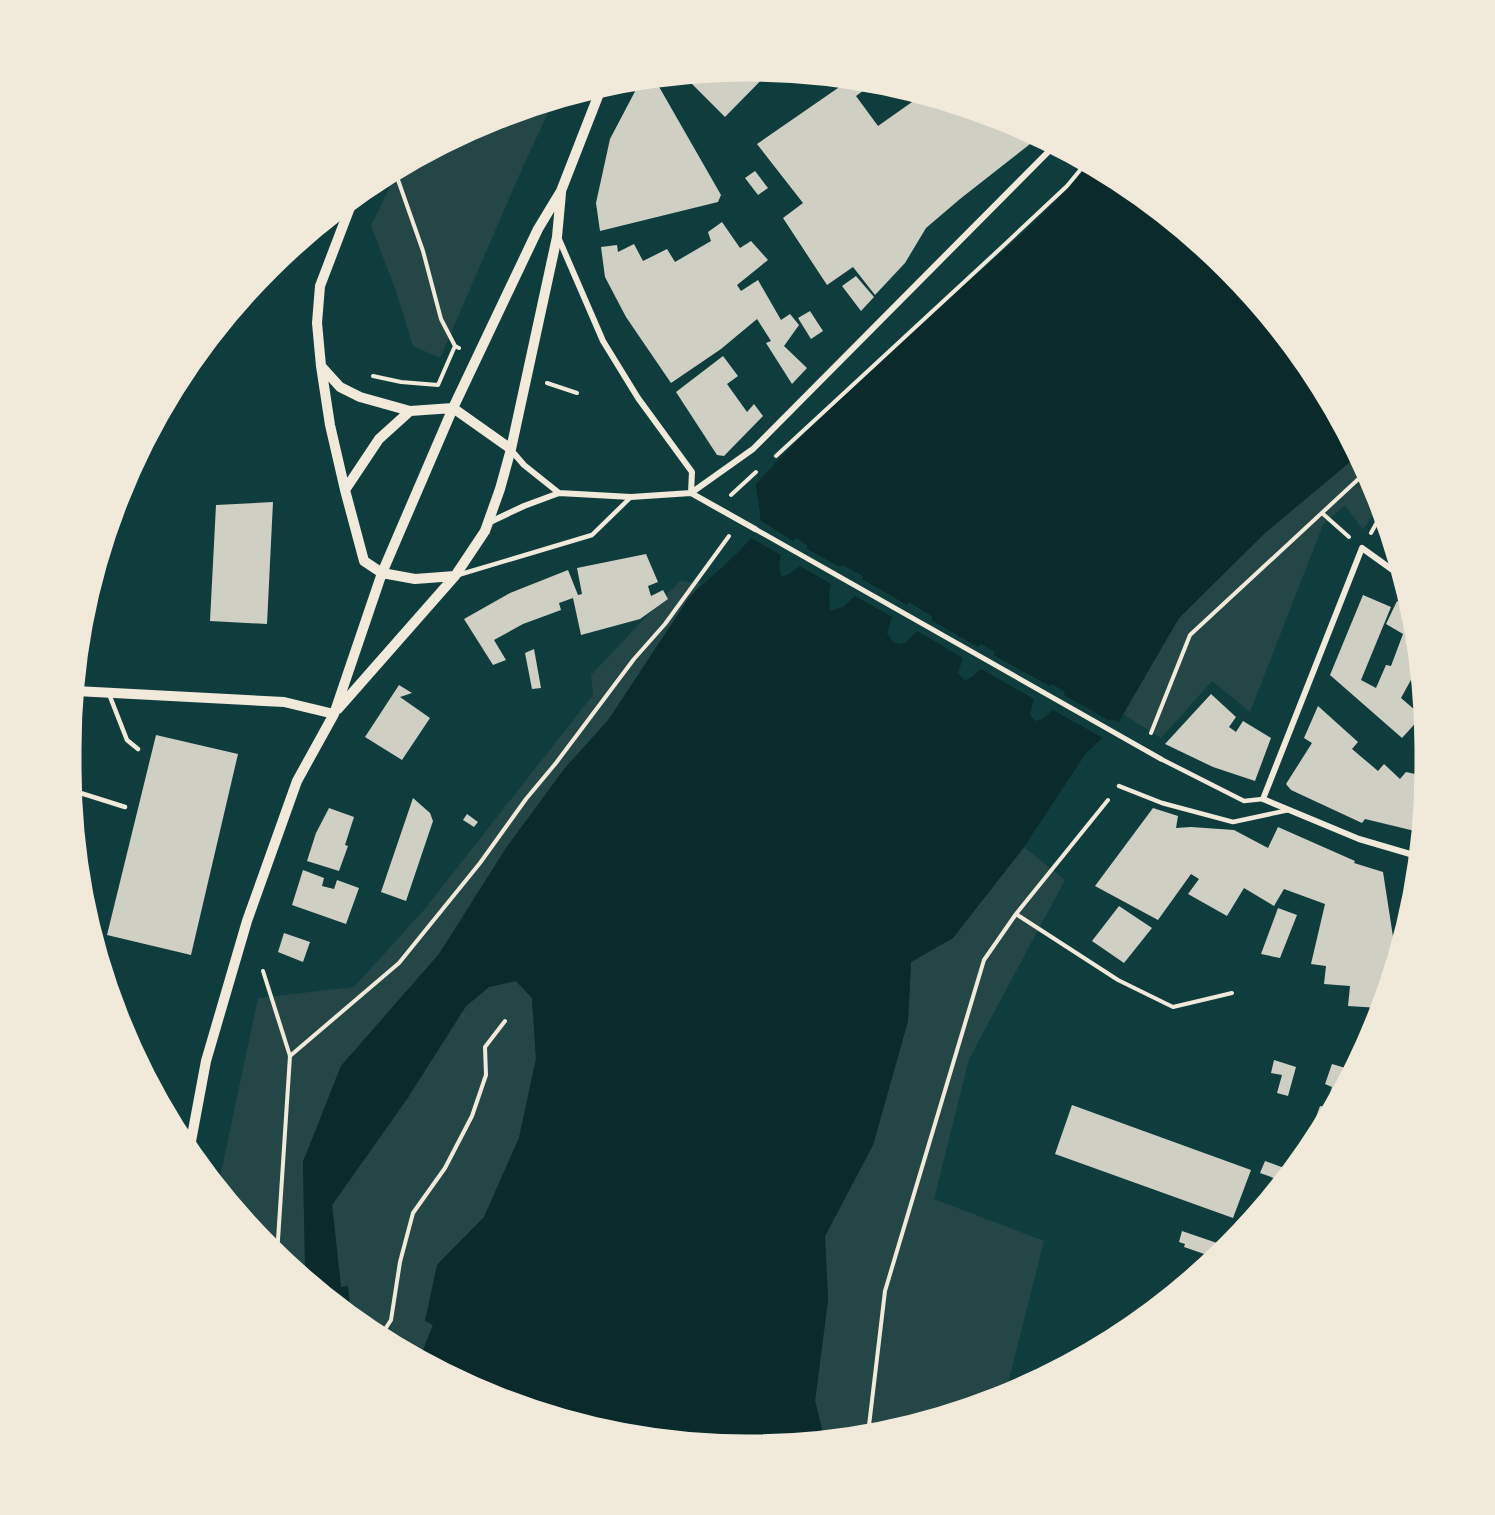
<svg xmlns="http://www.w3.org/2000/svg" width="1495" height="1515" viewBox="0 0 1495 1515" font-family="Inter,sans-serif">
	<rect width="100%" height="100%" fill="#0f3d3e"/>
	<path fill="#244646" d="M554 100 522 169 440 358 413 346 395 288 371 226 399 168 488 121Z
		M1357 456 1374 488 1379 505 1363 530 1345 505 1323 525 1250 712 1212 681 1161 738 1123 714 1179 618 1265 533Z
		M680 581 701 584 688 599 609 719 506 848 439 954 341 1066 303 1162 305 1266 312 1283 268 1248 218 1187 258 998 354 987 424 910 593 695 591 675Z
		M1024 847 1065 880 969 1059 934 1199 1044 1241 1005 1395 880 1433 815 1439 822 1429 815 1401 828 1300 825 1236 873 1145 908 1021 911 962 953 938Z
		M516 981 532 998 536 1059 519 1138 484 1217 437 1265 433 1325 420 1358 371 1332 351 1316 348 1287H341L332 1205 407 1099 466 1006 489 987Z"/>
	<path fill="#0a2a2b" d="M1089 164 1124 183 1227 267 1311 370 1357 456 1265 533 1179 618 1117 725 1086 753 1024 847 953 938 911 962 908 1021 873 1145 825 1236 828 1300 815 1401 822 1429 815 1439 748 1446 615 1433 488 1394 420 1358 433 1325 425 1321 437 1265 484 1217 519 1138 536 1059 532 998 516 981 489 987 466 1006 407 1099 332 1205 341 1287 348 1286 351 1316 312 1283 305 1266 303 1162 341 1066 439 954 506 848 564 769 609 719 688 599C704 581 758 541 760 521 761 510 757 496 756 484 820 413 894 350 964 285 1008 247 1052 209 1089 164Z"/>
	<path fill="#0f3d3e" d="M760 520 793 541 796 538 807 545V549L840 567 842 565 863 576 862 579 907 605 909 602 933 617 931 620 978 647 981 644 995 652 993 655 1050 686 1052 684 1065 692 1064 695 1110 721 1112 719 1121 723 1102 741 1103 738 1053 710 1042 719 1035 721 1030 715 1034 699 981 669 972 677 966 680 963 679 958 673 963 658 917 631 906 642 901 644 893 642 887 633 892 617 855 596 843 607 830 611 829 596 831 584 800 566 789 574 781 577 779 565 781 555 751 538Z"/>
	<path fill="#cfcfc3" d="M747 69 770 71 725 117 690 82 697 74Z
		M654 78 721 195 718 202 600 231 596 203 610 139 641 80Z
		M851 79 875 82 856 96 878 126 922 95 1007 121 1026 131 1034 141 960 199 926 228 905 263 875 295 853 267 827 285 783 218 803 203 757 144Z
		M755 171 768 188 758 195 745 178Z
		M722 222 740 248 751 241 768 260 737 285 741 291 758 280 781 320 790 314 799 325 784 346 807 368 792 384 766 343 771 341 757 319 721 349 671 383 626 317 605 277 601 247 617 245 618 252 634 244 643 261 667 249 675 262 711 241 708 232Z
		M856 276 874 297 861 311 842 286Z
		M810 311 823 331 811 339 798 318Z
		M723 356 738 376 727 384 747 412 754 404 763 416 724 456 717 455 676 392Z
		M273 502 267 624 210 621 216 505Z
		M646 554 658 582 648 586 651 596 663 590 668 599 640 619 581 635 573 598 559 603 561 610 523 624 494 640 506 660 493 665 464 619 510 593 568 570 578 595 582 594 577 568Z
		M1363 595 1391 607 1361 680 1376 688 1386 665 1391 666 1403 634 1386 624 1397 601 1411 609 1413 615 1418 667 1401 698 1422 716 1402 738 1330 675Z
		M534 649 541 688 532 689 525 653Z
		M399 685 412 693 400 697 430 718 402 760 365 737Z
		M1211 694 1236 717 1229 727 1236 732 1243 721 1271 738 1255 781 1213 767 1165 744Z
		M1318 706 1358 742 1352 749 1378 771 1384 764 1400 779 1406 772 1424 776 1419 832 1365 819 1362 823 1291 790 1286 784 1312 743 1304 738Z
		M156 735 238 754 191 955 107 935Z
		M413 798 430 813 433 821 406 901 381 892Z
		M329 808 354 817 345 845 348 846 339 871 307 861 316 833Z
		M1153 808 1178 816 1176 828 1191 827 1234 830 1268 848 1278 827 1355 861 1354 863 1383 872 1396 956 1380 1008 1348 1006 1350 986 1324 984 1326 966 1311 964 1325 904 1284 889 1274 906 1244 888 1227 916 1188 894 1199 879 1191 874 1158 920 1095 886Z
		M467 814 478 822 474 827 463 820Z
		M303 870 324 878 322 886 334 889 337 880 359 888 346 924 292 905Z
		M1119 906 1152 928 1124 963 1092 941Z
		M1278 908 1297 915 1280 958 1261 954Z
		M284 933 310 942 303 962 278 952Z
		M1274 1060 1296 1067 1288 1096 1277 1093 1282 1075 1271 1073Z
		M1332 1064 1352 1070 1315 1139 1309 1137 1320 1106 1326 1107 1332 1087 1325 1084Z
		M1072 1105 1251 1170 1233 1218 1055 1154Z
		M1265 1161 1287 1169 1289 1163 1295 1165 1282 1181 1260 1173Z
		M1182 1231 1217 1243 1213 1257 1184 1247 1185 1244 1179 1242Z"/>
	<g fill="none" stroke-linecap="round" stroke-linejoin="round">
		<path stroke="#f1e9da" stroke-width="4" d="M389 174 397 177 423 251 441 319 455 346
			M373 376 401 382 438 385 455 346 459 348
			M547 383 577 393
			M776 456 1002 247 1067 186 1086 163
			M731 495 756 472
			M1322 513 1349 537
			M1371 533 1382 513
			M1151 733 1190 635 1366 472
			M1016 914 1118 980 1173 1007 1232 993
			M263 971 290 1056 277 1255
			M290 1056 399 963 480 863 526 799 556 763 634 659 665 624 729 536
			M380 1337 391 1320 400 1262 413 1213 445 1168 472 1116 486 1075 485 1047 505 1021
			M868 1434 885 1291 984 960 1016 914 1108 800"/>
		<path stroke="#f1e9da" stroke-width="4.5" d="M458 575 592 535 631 497
			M109 694 127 740 138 749
			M1161 759 1244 801 1263 799
			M1119 786 1162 803 1233 822 1289 810
			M71 790 125 807"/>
		<path stroke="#f1e9da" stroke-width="5" d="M755 529 1161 759"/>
		<path stroke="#f1e9da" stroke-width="6" d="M558 237 603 341 638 398 692 472 691 493
			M511 450 524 465 559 493
			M691 493 753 449 1054 146
			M691 493 755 529
			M488 523 524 506 559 493 631 497 691 493
			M1401 576 1362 548 1263 799 1359 839 1417 856"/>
		<path stroke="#f1e9da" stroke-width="10" d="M354 197 320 286 317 323 321 366 330 425 345 490 364 561 382 573 415 579 455 576
			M321 366 340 387 360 397 410 411 453 408
			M453 408 511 449
			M345 490 379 439 410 411
			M76 691 284 702 334 714
			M338 709 455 576 485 531 500 489 511 449 557 237 561 193
			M189 1152 206 1061 247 921 297 781 334 714 382 573 453 408 538 229 561 191 602 86"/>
	</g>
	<path d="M0 0H1495V1515H0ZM748 80H748A668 668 0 0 1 1416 748V768A668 668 0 0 1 748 1436H748A668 668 0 0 1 80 768V748A668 668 0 0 1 748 80Z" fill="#f1e9da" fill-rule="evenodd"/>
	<path fill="none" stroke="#f1e9da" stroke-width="3" d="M748 80H748A668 668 0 0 1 1416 748V768A668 668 0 0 1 748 1436H748A668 668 0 0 1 80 768V748A668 668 0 0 1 748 80Z"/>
</svg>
